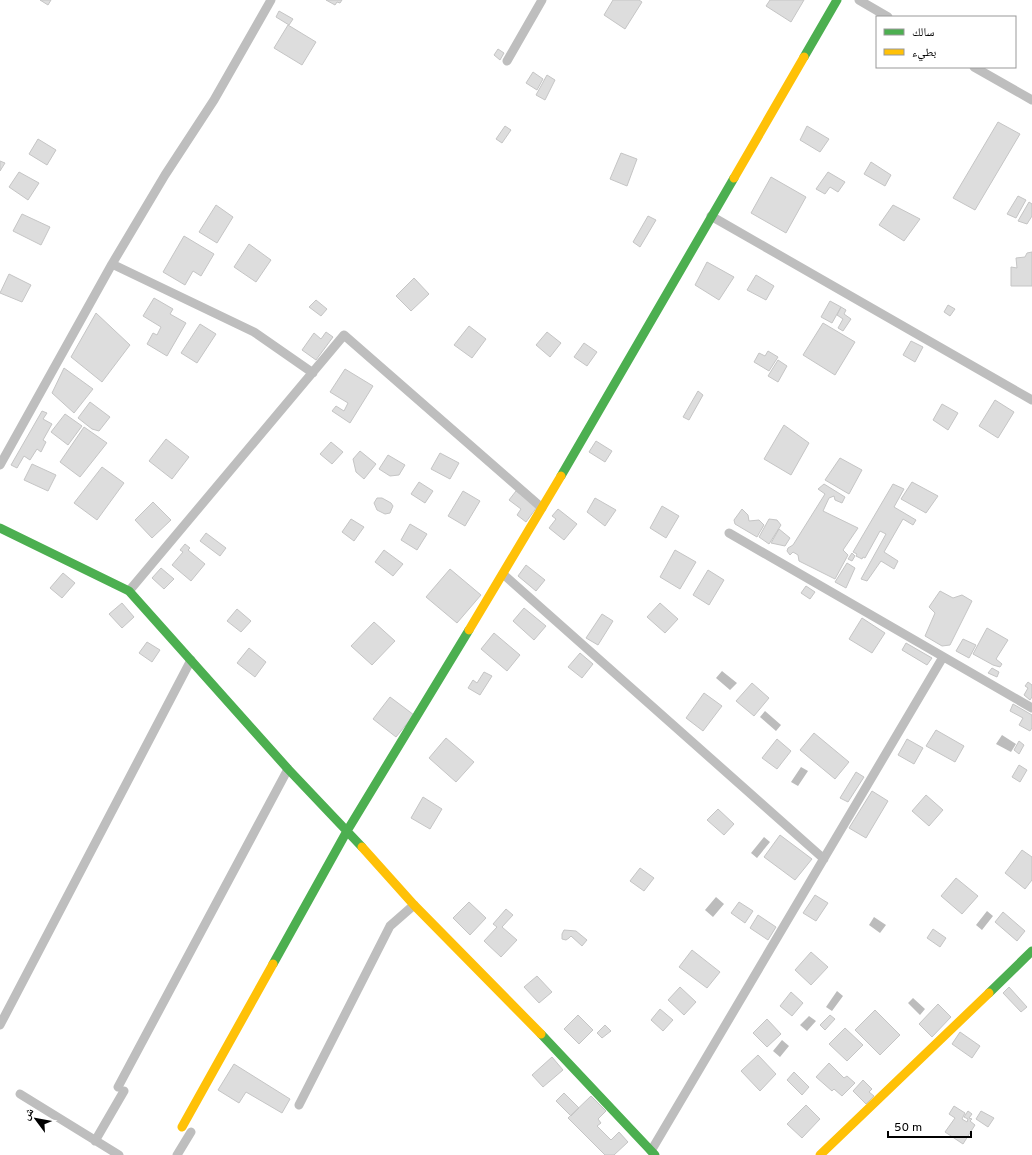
<svg xmlns="http://www.w3.org/2000/svg" width="1032" height="1155" viewBox="0 0 1032 1155" font-family="Overpass,'Noto Naskh Arabic',sans-serif">
	<rect width="100%" height="100%" fill="#fff"/>
	<path fill="#bcbcbc" d="M722 671 737 683 730 690 716 678Z
		M765 711 781 725 776 731 760 717Z
		M1002 735 1016 744 1011 752 996 744Z
		M801 767 808 771 798 786 791 782Z
		M764 837 770 842 757 858 751 853Z
		M716 897 724 904 713 917 705 910Z
		M987 911 993 916 982 930 976 925Z
		M874 917 886 925 880 933 869 925Z
		M837 991 843 996 832 1011 826 1007Z
		M913 998 925 1009 920 1015 908 1003Z
		M809 1016 816 1021 807 1031 800 1025Z
		M782 1040 789 1046 780 1057 773 1051Z"/>
	<path fill="#ddd" stroke="#c5c5c5" d="M40 0H51L48 5Z
		M326 0H342L340 3 337 2 335 5Z
		M613 0H639L642 2 625 29 604 15Z
		M770 0H804L791 22 766 6Z
		M279 11 293 19 289 25 276 17Z
		M288 25 316 42 302 65 274 48Z
		M498 49 504 53 500 60 494 55Z
		M533 72 543 79 537 90 526 83Z
		M547 75 555 80 545 100 536 95Z
		M998 122 1020 134 975 210 953 198Z
		M505 126 511 130 502 143 496 139Z
		M807 126 829 139 820 152 800 140Z
		M38 139 56 150 47 165 29 154Z
		M621 153 637 159 627 186 610 179Z
		M0 161 5 163 0 171Z
		M871 162 891 175 885 186 864 174Z
		M19 172 39 183 28 200 9 187Z
		M828 172 845 182 838 192 830 187 825 194 816 189Z
		M771 177 806 197 786 233 751 213Z
		M1018 196 1026 200 1016 218 1007 214Z
		M1029 202 1032 204V216L1027 224 1018 221Z
		M216 205 233 217 217 243 199 232Z
		M893 205 920 219 904 241 879 225Z
		M22 214 50 227 41 245 13 231Z
		M648 216 656 220 640 247 633 242Z
		M184 236 214 254 201 276 193 271 185 285 163 272Z
		M249 244 271 260 256 282 234 267Z
		M1032 252V286H1011V267L1017 268 1016 258 1025 257 1027 253Z
		M707 262 734 277 719 300 695 285Z
		M9 274 31 285 22 302 0 293Z
		M756 275 774 286 766 300 747 290Z
		M414 278 429 294 411 311 396 296Z
		M154 298 173 309 170 314 186 323 167 356 147 344 153 333 157 335 161 327 143 316Z
		M316 300 327 309 321 316 309 307Z
		M830 301 841 307 832 323 821 317Z
		M948 305 955 309 950 316 944 312Z
		M841 307 846 310 844 314 851 319 843 331 838 328 843 319 837 315Z
		M96 313 130 345 102 382 71 357Z
		M823 323 855 342 835 375 803 355Z
		M200 324 216 334 197 363 181 353Z
		M469 326 486 339 472 358 454 345Z
		M326 332 333 337 316 360 302 350 314 333 321 339Z
		M547 332 561 343 550 357 536 345Z
		M911 341 923 347 915 362 903 355Z
		M584 343 597 352 587 366 574 357Z
		M768 351 778 357 769 371 754 362 759 353 765 356Z
		M778 360 787 366 778 382 768 376Z
		M64 368 93 389 74 413 52 393Z
		M345 369 373 386 350 423 332 411 336 406 344 411 348 403 330 392Z
		M698 391 703 395 689 420 683 417Z
		M995 400 1014 412 998 438 979 426Z
		M90 402 110 417 99 431 92 429 78 418Z
		M942 404 958 413 948 430 933 420Z
		M42 411 47 413 43 419 52 424 43 440 46 442 41 452 37 449 30 460 24 456 17 468 11 465Z
		M65 414 82 426 68 445 51 432Z
		M784 425 809 443 791 475 764 459Z
		M84 427 107 443 80 477 60 462Z
		M166 439 189 457 172 479 149 461Z
		M596 441 612 451 605 462 589 452Z
		M331 442 343 452 332 464 320 454Z
		M360 451 376 464 364 479 356 472 353 459Z
		M440 453 459 463 450 479 431 469Z
		M388 455 405 465 399 475 390 476 379 469Z
		M840 458 862 470 849 494 825 480Z
		M32 464 56 475 48 491 24 480Z
		M102 467 124 483 97 520 74 503Z
		M419 482 433 491 425 503 411 494Z
		M912 482 938 496 926 513 901 499Z
		M824 484 845 497 842 503 835 500 834 496 829 498 823 511 858 528 843 550 848 555 835 579 799 561 798 555 793 552 790 555 787 551 788 548 793 545 825 494 818 489Z
		M893 484 904 489 894 507 916 520 913 525 903 519 884 552 898 561 894 569 881 561 867 581 861 579 886 534 880 531 865 558 863 557 862 559 856 556 857 554 853 552Z
		M463 491 480 501 465 526 448 516Z
		M516 491 537 507 526 522 517 515 521 509 509 500Z
		M377 498H382L391 503 393 506 390 513 385 514 377 510 374 503Z
		M595 498 616 510 605 526 587 512Z
		M153 502 171 520 152 538 135 520Z
		M662 506 679 516 666 538 650 528Z
		M558 509 577 524 564 540 549 528 556 519 552 516Z
		M742 509 748 515 749 521 759 520 764 525 757 537 735 524 734 520Z
		M351 519 364 527 354 541 342 532Z
		M769 519 777 520 781 525 769 544 759 537Z
		M410 524 427 534 417 550 401 540Z
		M779 529 790 538 785 546 771 543Z
		M206 533 226 548 220 556 200 541Z
		M185 544 190 548 188 550 205 564 191 581 172 565 183 552 180 550Z
		M384 550 403 564 393 576 375 562Z
		M675 550 696 562 680 589 660 577Z
		M852 553 855 556 852 561 848 559Z
		M847 563 855 568 846 588 835 582Z
		M526 565 545 580 536 591 518 576Z
		M161 568 174 579 164 589 152 578Z
		M450 569 481 595 457 623 426 597Z
		M708 570 724 580 709 605 693 595Z
		M63 573 75 583 62 598 50 588Z
		M806 586 815 592 810 599 801 593Z
		M940 591 953 598 962 595 972 601 950 645 942 646 925 636 935 613 929 607Z
		M122 603 134 617 122 628 109 614Z
		M660 603 678 619 665 633 647 617Z
		M524 608 546 626 534 640 513 621Z
		M237 609 251 621 241 632 227 621Z
		M602 614 613 621 598 645 586 638Z
		M862 618 885 633 872 653 849 639Z
		M374 622 395 641 372 665 351 646Z
		M987 628 1008 640 996 659 1002 664 1000 667 993 665 973 654Z
		M494 633 520 655 507 671 481 649Z
		M963 639 976 645 969 658 956 651Z
		M147 642 160 650 152 662 139 653Z
		M906 643 932 658 927 665 902 650Z
		M249 648 266 662 255 677 237 663Z
		M580 653 593 664 582 678 568 667Z
		M992 668 999 672 997 677 988 673Z
		M484 672 492 676 480 695 468 688 473 680 477 683Z
		M1028 682 1032 685V697L1030 700 1024 695 1028 688 1025 686Z
		M752 683 769 698 754 716 736 701Z
		M704 693 722 706 703 731 686 718Z
		M390 697 414 715 396 737 373 719Z
		M1013 704 1032 715V728L1030 731 1019 725 1023 718 1010 711Z
		M936 730 964 746 955 762 926 746Z
		M814 733 849 762 835 779 800 750Z
		M446 738 474 762 456 782 429 758Z
		M777 739 791 751 777 769 762 758Z
		M907 739 923 748 914 764 898 755Z
		M1019 741 1024 745 1019 754 1014 750Z
		M1019 765 1027 770 1020 782 1012 777Z
		M856 772 864 777 848 802 840 798Z
		M872 791 888 801 866 838 849 828Z
		M926 795 943 810 929 826 912 811Z
		M423 797 442 809 430 829 411 818Z
		M718 809 734 824 724 835 707 820Z
		M780 835 812 859 795 880 764 857Z
		M1022 850 1032 857V880L1025 889 1005 873Z
		M640 868 654 878 644 891 630 881Z
		M956 878 978 896 962 914 941 896Z
		M815 895 828 903 816 921 803 913Z
		M469 902 486 918 470 935 453 918Z
		M739 902 753 911 745 923 731 913Z
		M506 909 513 915 502 927 517 940 501 957 484 941 497 927 493 924Z
		M1003 912 1025 931 1017 941 995 922Z
		M758 915 776 927 768 940 750 928Z
		M933 929 946 938 940 947 927 938Z
		M564 930 576 931 587 940 582 946 571 936 569 938 566 940 562 939V934Z
		M692 950 720 972 707 988 679 967Z
		M811 952 828 967 811 985 795 970Z
		M537 976 552 992 539 1003 524 987Z
		M680 987 696 1002 684 1015 668 1000Z
		M1009 987 1027 1007 1021 1012 1003 993Z
		M791 992 803 1003 792 1016 780 1006Z
		M938 1004 951 1017 932 1037 919 1024Z
		M660 1009 673 1020 663 1031 651 1020Z
		M875 1010 900 1035 880 1055 855 1030Z
		M578 1015 593 1030 579 1044 564 1029Z
		M830 1015 835 1019 825 1030 820 1025Z
		M767 1019 781 1034 767 1047 753 1033Z
		M605 1025 611 1031 602 1038 597 1033Z
		M845 1028 863 1045 847 1061 829 1044Z
		M960 1032 980 1046 972 1058 952 1044Z
		M758 1055 776 1074 760 1091 741 1071Z
		M552 1057 563 1070 543 1087 532 1075Z
		M829 1063 844 1078 847 1076 855 1083 842 1096 834 1089 832 1091 816 1077Z
		M234 1064 290 1099 282 1113 246 1092 239 1103 218 1090Z
		M794 1072 809 1087 802 1095 787 1080Z
		M863 1080 872 1089 869 1092 874 1096 866 1104 853 1091Z
		M564 1093 579 1108 571 1116 556 1101Z
		M591 1096 606 1111 598 1119 601 1123 597 1126 611 1140 619 1132 628 1142 614 1155H605L568 1118Z
		M806 1105 820 1119 802 1138 787 1124Z
		M954 1106 965 1113 962 1119 967 1122 968 1119 964 1117 968 1111 972 1114 969 1118 972 1119 970 1121 975 1125 963 1144 945 1132 955 1118 949 1114Z
		M981 1111 994 1118 988 1127 976 1119Z"/>
	<g fill="none" stroke-linecap="round" stroke-linejoin="round">
		<path stroke="#bebebe" stroke-width="9" d="M859 0 888 17
			M507 61 542 0
			M974 67 1032 100
			M711 216 1032 400
			M112 264 254 332 313 373
			M0 465 112 264 165 175 214 100 271 0
			M729 533 1032 708
			M503 574 824 859
			M129 591 344 335 542 508
			M0 1025 191 660
			M118 1087 288 769
			M20 1094 119 1155
			M299 1105 390 926 414 905
			M95 1141 124 1091
			M651 1151 943 657
			M177 1155 191 1132"/>
		<path stroke="#4caf50" stroke-width="9" d="M804 57 837 0
			M561 476 734 178
			M0 528 129 591 288 769 362 847
			M273 964 347 831 469 630
			M989 993 1032 951
			M541 1034 655 1155"/>
		<path stroke="#ffc107" stroke-width="9" d="M734 178 804 57
			M469 630 561 476
			M362 847 414 905 541 1034
			M182 1127 273 964
			M820 1155 989 993"/>
	</g>
	<rect x="876" y="16" width="140" height="52" fill="#ffffff" stroke="#999999"/>
	<rect x="884" y="29" width="20" height="6" fill="#4caf50" stroke="#999999"/>
	<text x="912" y="36" font-size="12" fill="#000000">سالك</text>
	<rect x="884" y="49" width="20" height="6" fill="#ffc107" stroke="#999999"/>
	<text x="912" y="56" font-size="12" fill="#000000">بطيء</text>
	<g transform="translate(36 1119) rotate(302)" stroke="#ffffff" stroke-width="3" paint-order="stroke">
	<path d="M0-3L7 15L0 10L-7 15Z" fill="#000000"/>
	<text y="-6" font-size="11" font-weight="bold" text-anchor="middle" fill="#000000">ش</text>
	</g>
	<path d="M888 1131v6h83v-6" fill="none" stroke="#000000" stroke-width="2"/>
	<text x="894" y="1131" font-size="12" fill="#000000" stroke="#ffffff" stroke-width="3" paint-order="stroke">50 m</text>
</svg>
